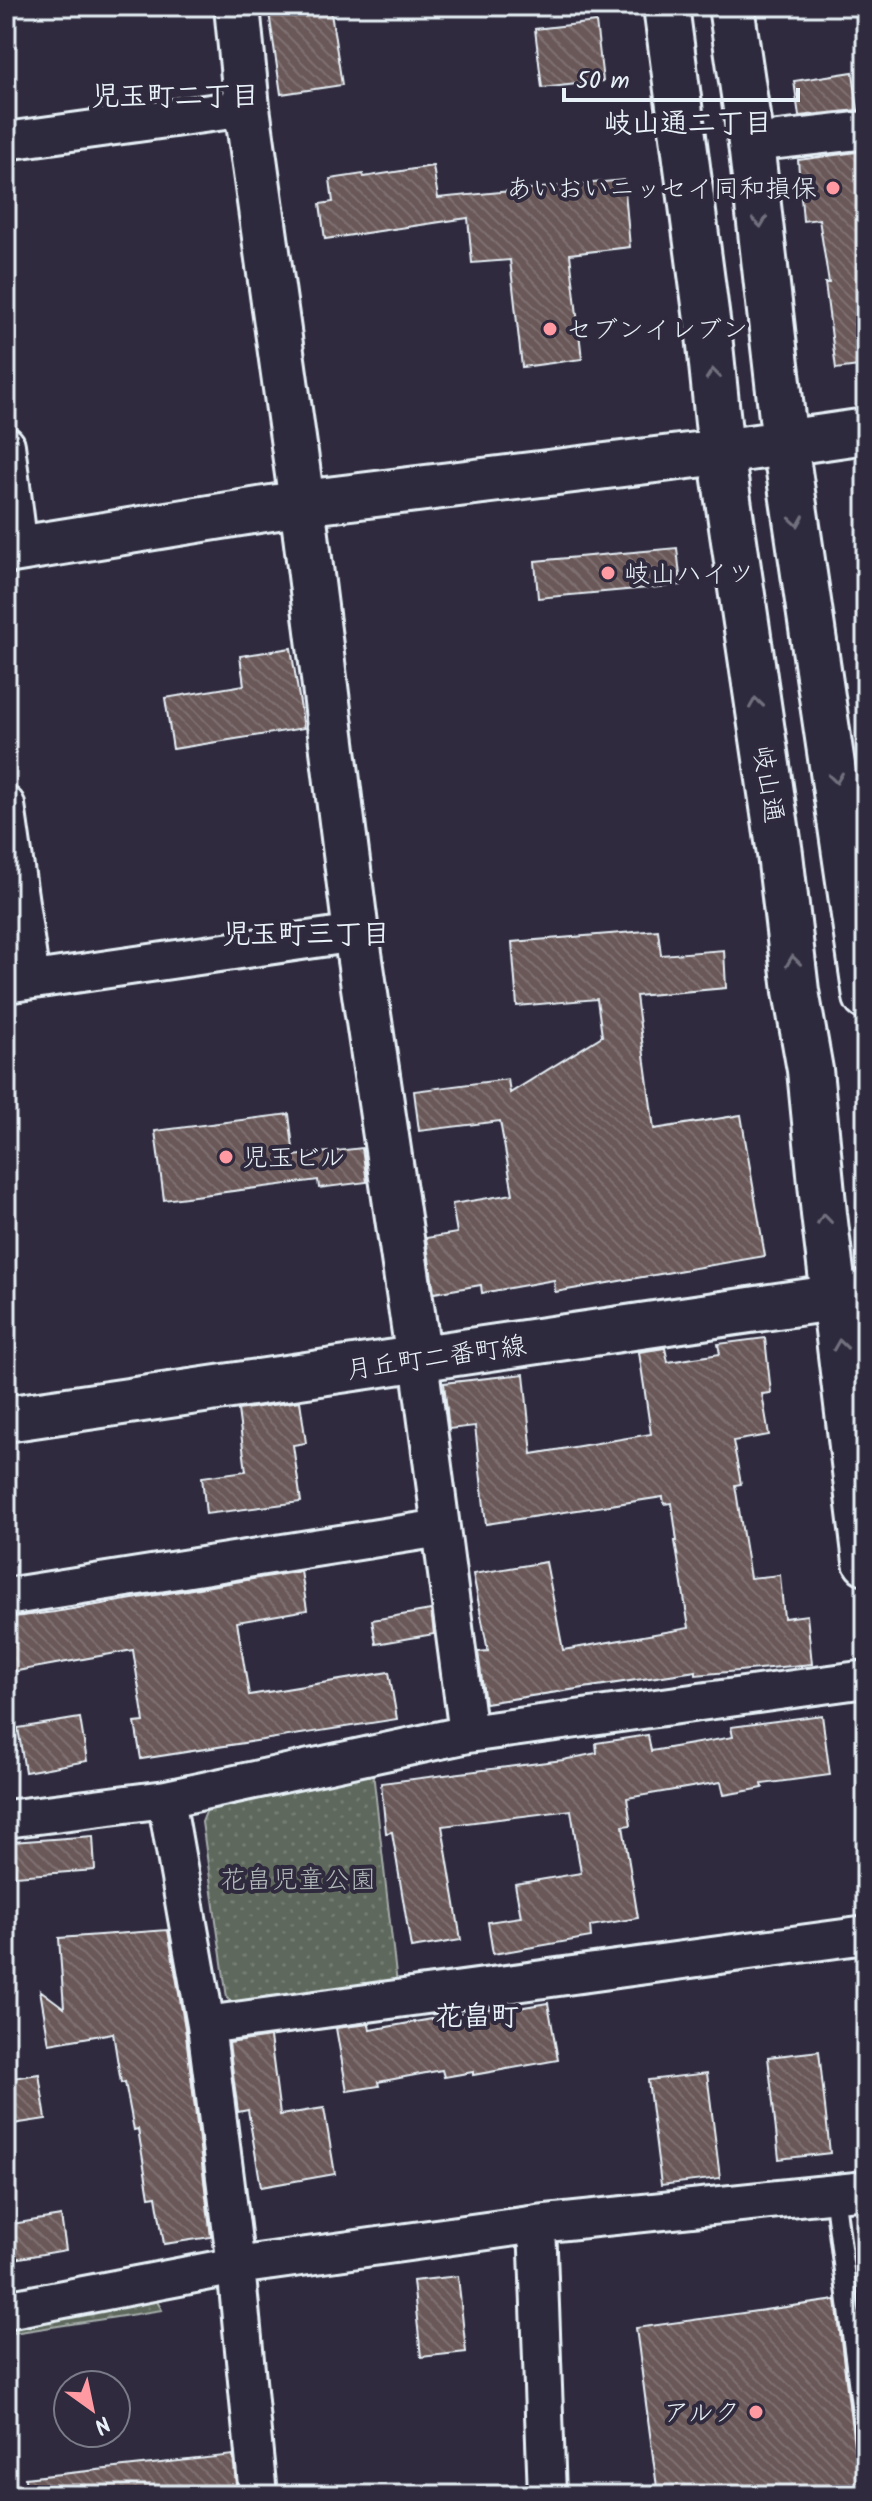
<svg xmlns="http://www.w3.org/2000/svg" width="872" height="2501" viewBox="0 0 872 2501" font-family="Kalam,'Klee One',sans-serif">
	<defs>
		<pattern id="grass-dots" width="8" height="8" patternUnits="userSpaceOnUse" patternTransform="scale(2)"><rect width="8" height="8" fill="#5f685b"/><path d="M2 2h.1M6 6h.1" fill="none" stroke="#767e73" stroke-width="1.8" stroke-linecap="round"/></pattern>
		<pattern id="building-back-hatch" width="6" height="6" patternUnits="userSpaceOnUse" patternTransform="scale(2)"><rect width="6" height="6" fill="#6a5858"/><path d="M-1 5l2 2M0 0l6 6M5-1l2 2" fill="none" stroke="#7f7071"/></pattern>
	</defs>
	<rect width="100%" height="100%" fill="#2f2a3d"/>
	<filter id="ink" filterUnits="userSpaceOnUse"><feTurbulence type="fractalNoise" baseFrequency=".0125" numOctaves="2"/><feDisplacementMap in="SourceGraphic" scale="16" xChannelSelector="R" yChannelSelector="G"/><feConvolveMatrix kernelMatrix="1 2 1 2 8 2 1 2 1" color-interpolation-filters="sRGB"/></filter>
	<g filter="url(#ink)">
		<path fill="url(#grass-dots)" stroke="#a4acaa" stroke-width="2" d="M373 1772 397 1984 233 2004 227 1998 202 1822 210 1802Z
			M155 2298 162 2310 6 2334V2319Z"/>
		<path fill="url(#building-back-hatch)" stroke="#e8f1f8" stroke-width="2" d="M268 6H330L342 85 281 94Z
			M596 22 603 81 542 88 535 29Z
			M853 72 858 110 799 116 794 81Z
			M864 151 866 154V365L836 369 825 283H829L819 219 803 221 798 160Z
			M433 166 438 198 624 180 630 247 570 254 582 359 522 367 510 260 472 263 468 218 325 239 320 204 333 202 330 179 363 174 364 177Z
			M677 548 681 585 538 598 535 561Z
			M291 648 304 728 173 749 165 698 244 685 240 656Z
			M658 930 661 955 724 950 726 988 636 996 654 1129 741 1115 765 1256 555 1292 554 1280 482 1293 481 1285 434 1293 426 1238 457 1233 452 1204 513 1194 500 1121 419 1131 414 1091 508 1079 510 1093 602 1036 597 999 517 1006 512 942Z
			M289 1114 294 1156 362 1148 367 1182 319 1188 318 1180 164 1200 155 1131Z
			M765 1338 771 1393 762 1394 769 1435 733 1441 741 1484 735 1485 750 1578 780 1575 784 1618 807 1615 812 1664 696 1675V1671L485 1703 478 1652 488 1651 473 1574 546 1562 563 1650 689 1628 675 1541H677L672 1503 664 1504 663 1497 486 1524 475 1426 449 1429 444 1383 524 1374 532 1454 651 1434 639 1352 665 1348 668 1362 720 1354 718 1344Z
			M300 1401 306 1443 293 1445 301 1502 206 1514 202 1477 246 1471 238 1410Z
			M301 1571 307 1610 237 1622 249 1695 389 1672 397 1719 141 1759 135 1723 144 1722 133 1650 6 1673V1618L54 1612Z
			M431 1610 434 1634 376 1644 372 1620Z
			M822 1715 830 1775 762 1784 763 1788 724 1795 721 1782 627 1798 631 1825 623 1826 638 1918 590 1926 591 1937 493 1954 488 1922 521 1917 515 1884 581 1873 571 1810 442 1826 461 1940 411 1948 392 1832 386 1833 381 1783 563 1760 597 1753 596 1743 648 1735 651 1751 733 1737 731 1727Z
			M80 1718 87 1761 25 1772 18 1728Z
			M93 1836 95 1870 15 1876 12 1842Z
			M168 1930 185 2028 211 2237 164 2244 156 2196 149 2197 138 2129 134 2130 125 2082 121 2083 113 2033 49 2044 40 1990 64 2008 59 1938Z
			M548 2003 558 2060 473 2075V2072L444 2077 442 2070 378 2082 379 2086 347 2091 336 2028 369 2024 370 2030 505 2006 506 2010Z
			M270 2037 280 2115 324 2108 335 2174 261 2187 248 2110 238 2112 229 2043Z
			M819 2051 830 2153 779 2159 768 2057Z
			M707 2073 720 2178 661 2185 648 2080Z
			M39 2074 46 2119 6 2125V2079Z
			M61 2216 66 2250 8 2260 6 2225Z
			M458 2276 466 2352 421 2357 413 2281Z
			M866 2296V2348L859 2297Z
			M836 2300 854 2445 857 2451 866 2455V2495H658L636 2328Z
			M233 2455 237 2495H26L25 2478Z"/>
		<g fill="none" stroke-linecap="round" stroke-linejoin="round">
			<defs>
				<path id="lane" d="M834 2193 866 2443"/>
				<path id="street" d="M6 141 247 108
					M751 143 866 130
					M6 445 19 549
					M6 805 31 980
					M6 984 356 933
					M419 1360 468 1734
					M6 1597 441 1528
					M166 1799 206 2025 236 2266 258 2495
					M6 1819 166 1799 468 1734 866 1679
					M206 2025 866 1935
					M537 2224 547 2495
					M6 2310 236 2266 537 2224 866 2190"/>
				<path id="secondary" d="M237 6 247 108 302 503 356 933 419 1360
					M666 6 709 335 721 452 780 854 796 991 810 1070 824 1214 866 1562
					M731 6 751 143 785 444 866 997
					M6 551 302 503 721 452 866 431
					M6 1419 866 1293"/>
			</defs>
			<use href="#lane" stroke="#e8f1f8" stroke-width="24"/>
			<use href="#street" stroke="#e8f1f8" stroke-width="42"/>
			<use href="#secondary" stroke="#e8f1f8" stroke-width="50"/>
			<use href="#lane" stroke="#2f2a3d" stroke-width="18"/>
			<use href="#street" stroke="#2f2a3d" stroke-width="36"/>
			<use href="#secondary" stroke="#2f2a3d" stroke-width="44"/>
		</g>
		<defs><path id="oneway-chevron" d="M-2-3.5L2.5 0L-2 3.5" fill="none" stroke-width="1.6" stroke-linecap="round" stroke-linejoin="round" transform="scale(2)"/></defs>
		<g stroke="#70707e">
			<use href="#oneway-chevron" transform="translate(760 222) rotate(83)"/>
			<use href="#oneway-chevron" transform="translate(713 374) rotate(-96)"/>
			<use href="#oneway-chevron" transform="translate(797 521) rotate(81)"/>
			<use href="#oneway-chevron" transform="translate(756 703) rotate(-98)"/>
			<use href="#oneway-chevron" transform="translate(836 778) rotate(82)"/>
			<use href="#oneway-chevron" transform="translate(793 961) rotate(-97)"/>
			<use href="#oneway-chevron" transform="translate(824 1219) rotate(-96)"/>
			<use href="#oneway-chevron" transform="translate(840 1345) rotate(-98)"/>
		</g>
	</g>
	<g fill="#ff9aa2" stroke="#2f2a3d" stroke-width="3">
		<circle cx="833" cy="188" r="8"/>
		<circle cx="550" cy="329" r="8"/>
		<circle cx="608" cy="573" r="8"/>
		<circle cx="226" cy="1157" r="8"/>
		<circle cx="756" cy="2412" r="8"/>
	</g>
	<g text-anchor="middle" stroke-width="8" stroke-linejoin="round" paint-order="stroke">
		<g font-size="26" fill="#e8f1f8" stroke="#2f2a3d" text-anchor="start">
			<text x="817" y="197" text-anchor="end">あいおいニッセイ同和損保</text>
			<text x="566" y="338">セブンイレブン</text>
			<text x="624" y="582">岐山ハイツ</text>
			<text x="242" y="1166">児玉ビル</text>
			<text x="740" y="2421" text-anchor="end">アルク</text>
		</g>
		<g font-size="26" fill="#e8f1f8" stroke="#2f2a3d">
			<text transform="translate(769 784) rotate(81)" y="9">岐山通</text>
			<text transform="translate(436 1357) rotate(-8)" y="9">月丘町二番町線</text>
		</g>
		<g font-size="26" fill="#b1bab9" stroke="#2f2a3d">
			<text x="298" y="1888">花畠児童公園</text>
		</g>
		<g font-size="28" font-weight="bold" fill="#e8f1f8" stroke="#2f2a3d">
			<text x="175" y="105">児玉町二丁目</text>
			<text x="688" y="132">岐山通二丁目</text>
			<text x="306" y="943">児玉町三丁目</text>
			<text x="477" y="2025">花畠町</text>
		</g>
	</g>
	<rect width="872" height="2501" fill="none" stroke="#2f2a3d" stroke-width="32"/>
	<rect x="16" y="16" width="840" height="2469" fill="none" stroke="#e8f1f8" stroke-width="3" filter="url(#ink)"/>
	<g transform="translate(92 2409) rotate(147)"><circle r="38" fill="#2f2a3d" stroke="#797a88" stroke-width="2"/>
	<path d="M0-6L14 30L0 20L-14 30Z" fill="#ff9aa2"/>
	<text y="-12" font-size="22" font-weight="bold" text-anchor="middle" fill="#e8f1f8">N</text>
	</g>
	<path d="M564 88v12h234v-12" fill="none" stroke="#e8f1f8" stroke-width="4"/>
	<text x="576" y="88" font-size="24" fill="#e8f1f8" stroke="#2f2a3d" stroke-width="6" paint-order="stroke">50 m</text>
</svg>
